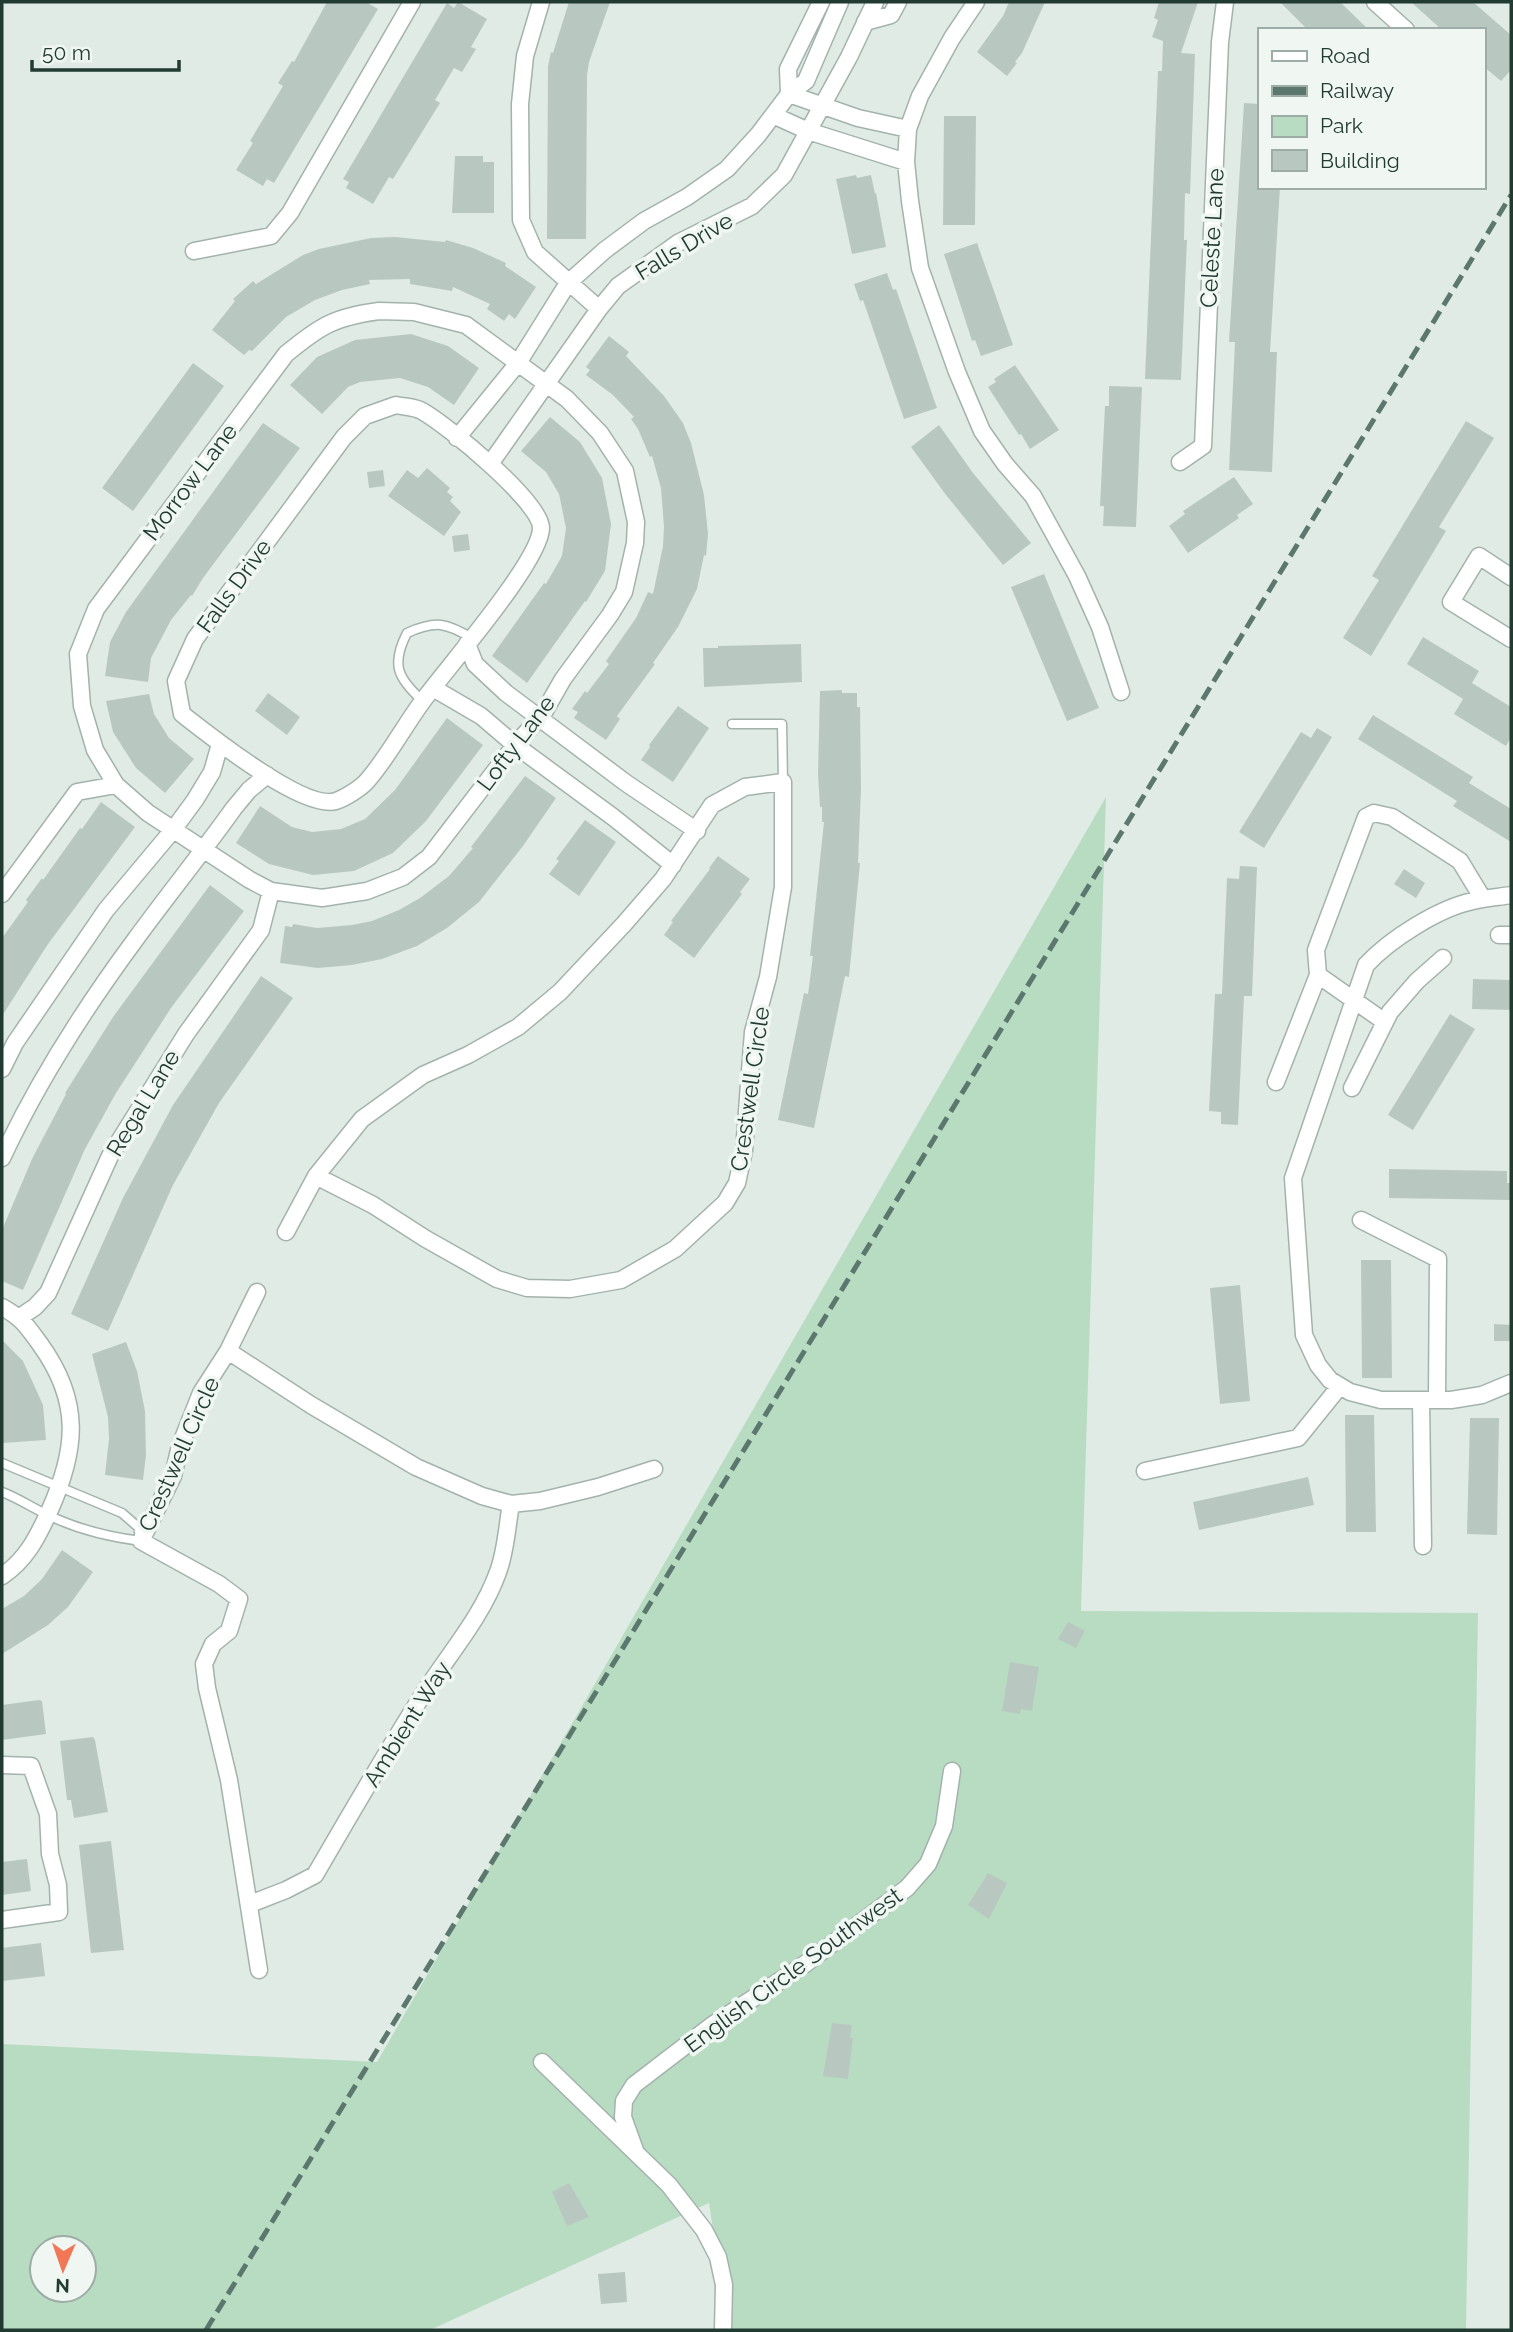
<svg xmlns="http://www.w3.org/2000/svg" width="1513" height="2332" viewBox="0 0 1513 2332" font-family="Raleway,sans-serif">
	<rect width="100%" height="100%" fill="#e0ebe5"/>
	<path fill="#b8dcc1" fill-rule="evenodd" d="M1106 797 1081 1611 1478 1613 1466 2329 716 2330 718 2262 709 2203 430 2330H2V2044L377 2062ZM42 2248H84V2290H42Z"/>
	<path fill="#b8c8c1" d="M327 2H366L378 9 274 183 267 179 263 186 236 170 253 143 250 141 283 86 278 83 292 61 294 62Z
		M458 2 487 19 471 47 476 49 462 72 454 68 435 100 440 103 393 179 389 177 373 204 346 188 349 182 343 179 447 3 454 8Z
		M569 2H610L589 62 587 75 586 239H547L548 66 551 52 553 53Z
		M1009 2H1045L1022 53 1015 62 1017 63 1007 76 977 52 1003 16Z
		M1159 2H1198L1181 53 1195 54 1190 194 1185 193 1184 240H1187L1181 380 1145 379 1158 71H1162L1163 41 1152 37 1158 20 1154 18Z
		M1280 2H1340L1369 30H1308Z
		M1411 2H1473L1511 35V70L1501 81 1483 66V30H1442Z
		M1244 103 1259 104V187H1280L1270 352H1277L1272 472 1229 470 1235 342H1229Z
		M944 116H976L975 225H943Z
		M455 156H483V162H494V213H452Z
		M856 175 857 178 871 175 875 194 876 193 886 247 852 254 836 179Z
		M395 237 445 242 446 240 473 248 506 263 505 266 536 287 515 319 509 314 504 321 487 309 490 304 453 287 452 291 410 284V279L369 280 370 284 342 290 315 300 286 317 252 351 249 350 244 355 212 330 235 301 233 299 253 281 256 284 303 255 319 249 371 238Z
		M977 243 1013 345 981 356 975 340 972 341 944 254Z
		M887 273 893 290 896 289 937 408 904 419 863 300 860 301 854 284Z
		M411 334 448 346 479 368 454 405 428 387 400 378 360 382 348 387 322 414 290 385 317 357 355 340Z
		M609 336 629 352 626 356 664 396 683 423 691 443 704 495 708 534 706 556 704 555 697 589 678 627 653 663 655 664 617 716 620 719 606 740 574 718 578 712 572 709 585 691 587 693 609 664 606 661 636 618 648 592 653 594 663 546 664 527 661 488 652 456 650 457 638 429 631 419 634 417 613 395 586 375 590 370 586 367Z
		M193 363 224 386 133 511 102 488Z
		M1015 365 1059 430 1030 449 1021 434 1019 435 988 387 996 382 994 379Z
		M1109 386 1142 387 1136 527 1103 526 1104 506H1100L1103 445 1105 406H1109Z
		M550 417 580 442 602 478 611 524 605 571 586 602 585 601 527 683 492 656 544 583 546 584 562 556 566 528 559 494 546 472 521 451Z
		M1466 421 1494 438 1439 527 1446 531 1371 656 1343 638 1379 580 1372 576Z
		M263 423 300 448 203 578 192 596 191 595 171 620 151 658 148 682 105 676 110 642 126 612Z
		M939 425 973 473 1031 543 1003 565 946 495 911 447Z
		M427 468 450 488 447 492 453 497 450 501 461 512 444 536 388 496 407 470 418 478Z
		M383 470 385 486 369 488 367 472Z
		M1234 477 1253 504 1237 515 1239 518 1188 553 1169 526 1185 514 1183 511Z
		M468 534 470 550 454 552 452 536Z
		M1044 574 1099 708 1067 721 1011 587Z
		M1423 637 1479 671 1472 683 1511 707V737L1506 746 1454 714 1463 699 1407 664Z
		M801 644 802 682 704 687 703 648H718V646Z
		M842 690V693H857V707H860L861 789 858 863H860L849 977 845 976 814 1128 778 1120 804 993 808 994 813 956H810L824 822H822V807H820L818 774 820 691Z
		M268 693 300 717 287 735 255 711Z
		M149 694 154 714 169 738 194 759 165 793 136 768 113 732 106 701Z
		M678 706 709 728 673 782 641 760 650 747 649 745Z
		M1373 715 1473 777 1469 783 1511 809V842L1453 806 1457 801 1358 739Z
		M447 718 483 745 426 821 393 853 354 871 313 875 269 864 236 843 260 806 292 827 312 832 341 829 365 819 395 790Z
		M1317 728 1332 737 1264 848 1239 832 1301 732 1311 738Z
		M525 776 556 798 523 846 479 902 447 928 417 946 382 959 352 965 318 968 280 963 285 926 292 927 293 924 317 928 352 925 372 921 399 910 420 898 449 876 473 848 471 847Z
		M101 802 135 827 48 944 2 1016V938L28 902 26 900 42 878 43 880 80 828 82 829Z
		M585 820 616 842 579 896 549 874 559 861 556 859Z
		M718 856 750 879 740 892 742 894 694 958 664 935 673 922 671 921 710 869 709 868Z
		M1240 866 1257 867 1252 996H1244L1238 1125 1221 1124V1112L1209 1111 1215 994H1222L1227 878 1239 879Z
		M1404 869 1425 883 1416 898 1394 884Z
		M210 885 244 911 171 1008 116 1093 85 1149 23 1290 2 1281V1230L32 1159 66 1094 65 1093 113 1017Z
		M261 976 293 998 219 1103 173 1185 108 1331 71 1314 123 1198 173 1105Z
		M1473 979 1511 980V1010L1472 1009Z
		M1450 1014 1475 1029 1413 1130 1388 1115Z
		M1389 1169 1507 1171V1183H1511V1200L1389 1198Z
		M1361 1260H1391L1392 1378H1362Z
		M1240 1285 1250 1401 1220 1404 1210 1288Z
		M1494 1324 1511 1325V1341H1494Z
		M2 1340 23 1361 43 1405 46 1440 3 1443Z
		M126 1342 137 1371 145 1411 146 1455 143 1480 105 1475 109 1439 108 1417 92 1354Z
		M1345 1415H1374L1376 1532H1346Z
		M1470 1418H1499L1497 1535 1467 1534Z
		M1308 1477 1314 1505 1199 1530 1193 1502Z
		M62 1550 93 1572 68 1607 48 1625 2 1654V1609L24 1596 42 1579Z
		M1068 1622 1085 1631 1076 1648 1058 1639Z
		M1010 1662 1039 1667 1032 1711 1021 1709 1020 1714 1002 1711Z
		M39 1700 42 1701 46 1734 2 1740V1705Z
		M93 1737 95 1740 108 1812 74 1818 71 1800H67L60 1741Z
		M111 1841 124 1950 91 1953 79 1845Z
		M27 1859 31 1891 2 1895V1862Z
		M988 1873 1007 1883 989 1919 968 1905Z
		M41 1943 45 1976 2 1981V1948Z
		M832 2023 852 2025 850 2038H853L848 2079 823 2076Z
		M569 2183 589 2217 567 2226 552 2192Z
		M625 2272 627 2302 601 2304 598 2274Z"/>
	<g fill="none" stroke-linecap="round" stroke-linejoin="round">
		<defs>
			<path id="service" d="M423 701C397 678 391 664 407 633 436 620 446 623 472 638
				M732 724H782L783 782
				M2 1463 122 1513 138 1527 141 1541C109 1537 76 1529 46 1514 31 1507 18 1498 2 1492"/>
			<path id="minor" d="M541 2 525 56 520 104 521 220 535 252 599 309
				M976 2 952 38 920 96 908 129 906 162 910 201 920 268 957 372 982 431 1005 464 1033 496 1077 576 1100 627 1121 692
				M1375 2 1406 30
				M865 22 891 15 898 2
				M789 94 858 118 908 129
				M789 94 788 69 821 2
				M773 115 808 131 906 162
				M194 251 271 236 290 213 412 2
				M379 311 414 312 466 325 567 399 600 433 625 471 636 522 635 543 624 592 610 615 563 679 543 714 515 745 429 857 403 877 367 891 322 898 271 891 250 880 148 813 116 785 95 750 82 706 78 654 96 609 286 354C320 326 334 317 379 311Z
				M396 405C405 407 415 407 422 411 447 425 541 502 541 528 541 561 445 670 422 702 403 728 388 757 367 781 361 788 345 798 336 801 304 811 209 735 182 714L176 681 195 639 344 437 365 416Z
				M457 438 518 363 568 283 605 250 644 221 687 197 727 169 758 135 789 94 806 81 840 2
				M1180 462 1203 446 1220 42 1225 2
				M490 464 599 309 618 286 678 243 752 206 784 175 849 57 875 2
				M1511 577 1479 556 1451 602 1511 639
				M467 644 475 664 506 693 626 783 697 831
				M433 688 481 716 515 745 613 817 673 865
				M2 894 77 792 116 785
				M1511 895C1499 897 1486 898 1473 901 1439 908 1390 939 1366 965L1293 1178 1304 1335 1318 1365 1330 1380 1350 1392 1381 1400H1451L1482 1395 1511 1383
				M1499 935H1511
				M1318 975 1385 1022
				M2 1069 15 1043 106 910 173 830 195 800 212 772 220 744
				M1276 1082 1318 975 1316 950 1366 817 1374 813 1392 817 1460 861 1483 899
				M1352 1088 1390 1012 1417 981 1443 958
				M2 1158C38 1081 84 1009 135 940 167 896 202 853 234 808L249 790 267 775
				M1361 1220 1438 1259 1437 1400
				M286 1232 316 1176 362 1119 423 1075 468 1055 518 1027 560 992 624 924 663 879 712 805 745 787 783 782V887L768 977 753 1032 744 1151 737 1183 725 1203 675 1249 621 1280 570 1289 527 1288 497 1279 426 1239 373 1205 316 1176
				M257 1292 228 1351 201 1393 180 1446 173 1476 141 1541 219 1584 239 1599 229 1631 213 1644 204 1664 207 1688 229 1780 259 1970
				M2 1307C23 1319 26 1325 40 1344 82 1402 77 1450 49 1512 37 1538 26 1560 2 1576
				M20 1317 35 1307 48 1293 110 1156 186 1034 261 930 271 891
				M228 1351 311 1405 416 1467 482 1496 511 1504 540 1501 598 1487 654 1469
				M1421 1400 1423 1546
				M1145 1471 1298 1438 1340 1386
				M2 1765 31 1766 48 1814 50 1854 58 1885 59 1912 2 1920
				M250 1904 286 1890 315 1875C350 1815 385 1754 422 1696 448 1655 482 1617 498 1572 506 1551 507 1526 511 1504
				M542 2062 669 2185 704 2230 718 2257 724 2285 723 2330
				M636 2153 623 2117 624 2101 634 2085 711 2026 805 1964 907 1888 928 1864 944 1826 952 1771"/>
		</defs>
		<use href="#service" stroke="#a3b3ac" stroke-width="11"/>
		<use href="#minor" stroke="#a3b3ac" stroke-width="19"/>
		<use href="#service" stroke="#fff" stroke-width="8"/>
		<use href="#minor" stroke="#fff" stroke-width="16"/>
		<path stroke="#5b776e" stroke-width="5" stroke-dasharray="14 7" stroke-linecap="butt" d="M206 2330 1511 195"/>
	</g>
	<g text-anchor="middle" stroke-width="7" stroke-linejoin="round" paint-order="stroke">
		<g font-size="23" fill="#213b33" stroke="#f0f7f3">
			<text transform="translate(1212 238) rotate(-87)" y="8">Celeste Lane</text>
			<text transform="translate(684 246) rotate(-31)" y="8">Falls Drive</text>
			<text transform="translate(190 482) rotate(-53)" y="8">Morrow Lane</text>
			<text transform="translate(234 586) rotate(-54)" y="8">Falls Drive</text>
			<text transform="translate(516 743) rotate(-53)" y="8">Lofty Lane</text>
			<text transform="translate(750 1089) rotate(-82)" y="8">Crestwell Circle</text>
			<text transform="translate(143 1103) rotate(-59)" y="8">Regal Lane</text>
			<text transform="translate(179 1454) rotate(-66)" y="8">Crestwell Circle</text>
			<text transform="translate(407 1724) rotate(-58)" y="8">Ambient Way</text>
			<text transform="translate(793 1970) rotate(-36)" y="8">English Circle Southwest</text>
		</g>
	</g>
	<rect width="1513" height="2332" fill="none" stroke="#213b33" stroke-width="7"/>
	<rect x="1258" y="28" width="228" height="161" fill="#f0f7f3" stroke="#9daca6" stroke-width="2"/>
	<rect x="1272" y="51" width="35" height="10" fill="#ffffff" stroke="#9daca6" stroke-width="2"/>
	<text x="1320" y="63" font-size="21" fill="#213b33">Road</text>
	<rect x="1272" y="86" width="35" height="10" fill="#5b776e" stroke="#9daca6" stroke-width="2"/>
	<text x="1320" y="98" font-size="21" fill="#213b33">Railway</text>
	<rect x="1272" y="116" width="35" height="21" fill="#b8dcc1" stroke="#9daca6" stroke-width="2"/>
	<text x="1320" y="133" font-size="21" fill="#213b33">Park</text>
	<rect x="1272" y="150" width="35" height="21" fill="#b8c8c1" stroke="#9daca6" stroke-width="2"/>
	<text x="1320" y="168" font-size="21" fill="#213b33">Building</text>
	<g transform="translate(63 2269) rotate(182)"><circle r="33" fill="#f0f7f3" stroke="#9daca6" stroke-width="2"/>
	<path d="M0-5L12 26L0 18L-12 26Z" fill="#f17757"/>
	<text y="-10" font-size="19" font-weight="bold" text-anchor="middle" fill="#213b33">N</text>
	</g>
	<path d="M32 60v10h147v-10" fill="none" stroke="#213b33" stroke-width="3.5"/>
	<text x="42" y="60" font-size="21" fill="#213b33" stroke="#f0f7f3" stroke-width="5" paint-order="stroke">50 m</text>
</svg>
